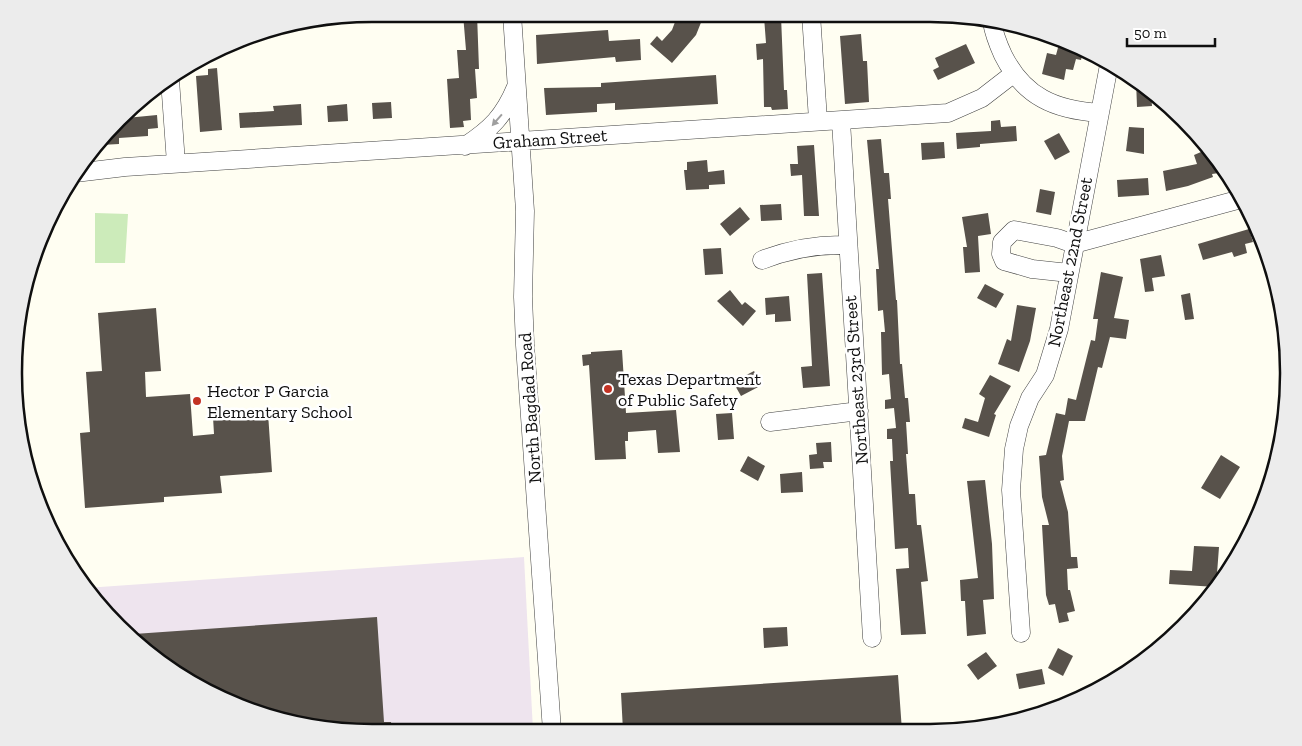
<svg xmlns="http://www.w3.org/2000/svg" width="1302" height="746" viewBox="0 0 1302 746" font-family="'Zilla Slab',serif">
	<rect width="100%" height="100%" fill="#fffef2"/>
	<path fill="#eee4ee" d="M524 557 533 731H349L257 713 174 672 86 588Z"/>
	<path fill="#ccebba" d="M95 213 128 214 125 263H95Z
		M18 361 23 441 15 396Z"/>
	<path fill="#58524b" d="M463 14H477L479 69H475L477 98 470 99 471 120 463 121 464 127 450 128 447 79 459 78 457 50H466Z
		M678 14H685L702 20 696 35 672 63 650 44 657 36 662 41 672 30Z
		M781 16 784 90H787L788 109 772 110 771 107H764L763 59 757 60 756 44 766 43 764 17Z
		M608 30 609 41 640 39 641 60 616 62 615 57 537 64 536 35Z
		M861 34 863 61H867L869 102 845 104 840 36Z
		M966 44 975 63 938 80 933 70 939 67 935 58Z
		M1059 44 1083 52 1081 60 1076 59 1073 70 1066 69 1064 80 1042 74 1047 53 1056 55Z
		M217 68 222 130 200 132 196 76 208 75V69Z
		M716 75 718 104 615 110V103L597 104V112L546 115 544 88 601 87V83Z
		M1136 80 1151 93 1152 106 1137 107Z
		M391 102 392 118 373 119 372 103Z
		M301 104 302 125 240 128 239 113 274 111 273 106Z
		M347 104 348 121 328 122 327 106Z
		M157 115 158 128 148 129V136L119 138V144L101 145 126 118Z
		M1000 120 1001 127 1016 126 1017 141 980 144V147L957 149 956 133 991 131V121Z
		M1129 127 1144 128V154L1126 151Z
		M1059 133 1070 152 1055 160 1044 141Z
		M881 139 884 173H889L891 199H888L896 300H897L900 364H902L905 398H908L910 422H906L908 454H906L909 494H915L917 525H921L928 581 921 582 926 634 901 635 896 569 909 568 908 548 895 549 890 461H893L892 439H887V429L896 428 894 408 885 409V400L891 399 889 374 882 375 881 332H885L883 310 878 311 876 269H879L867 140Z
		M944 142 945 158 922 160 921 143Z
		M814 145 819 216H804L802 175 791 176 790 164H798L797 146Z
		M1208 149 1226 172 1212 174 1213 177 1188 186 1166 191 1163 171 1197 164 1194 155Z
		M707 160 708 172 724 170 725 184 709 185V189L686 190 684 170H687V162Z
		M1148 178 1149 195 1118 197 1117 180Z
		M1040 189 1055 192 1051 215 1036 212Z
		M781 204 782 220 761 221 760 205Z
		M740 207 750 219 730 236 720 224Z
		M988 213 991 234 978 236 980 272 965 273 963 247H967L962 217Z
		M1249 229 1253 242 1245 244 1247 253 1234 257 1232 252 1203 260 1198 244Z
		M721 248 723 274 705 275 703 249Z
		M1161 255 1165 276 1152 278 1154 291 1145 292 1140 259Z
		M1101 272 1123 277 1114 318 1129 320 1126 339 1110 337 1102 368 1098 367 1085 421H1069L1062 456 1064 480 1060 481 1068 512 1071 557H1077L1078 568 1067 569 1068 590H1070L1075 611 1067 613 1069 621 1059 623 1055 604 1049 605 1046 595 1042 525H1049L1042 497 1039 456 1046 455 1056 413 1065 415 1068 398 1076 400 1091 340 1095 341 1098 319H1093Z
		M822 273 830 386 803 388 801 367 812 366 807 274Z
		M985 284 1004 294 996 308 977 298Z
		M730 290 742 305 745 302 756 311 743 326 717 301Z
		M1190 293 1194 319 1185 320 1181 295Z
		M789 296 791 321 775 322V314L766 315 765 298Z
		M1017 305 1036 308 1030 341 1019 372 998 364 1007 339 1011 341Z
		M156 308 161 371 145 372 146 397 190 394 193 436 214 434 213 417 268 413 272 472 220 476 222 493 164 497V502L85 508 80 433 90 432 86 372 102 371 98 313Z
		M622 350 626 413 676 410 680 452 658 453 656 430 628 432V441H625L626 459 595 460 589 365 583 366 582 355 591 354V352Z
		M754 371 762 385 741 396 733 382Z
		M990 375 1011 386 994 414 996 415 989 437 962 428 965 418 978 422 985 398 979 394Z
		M732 413 734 439 718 440 716 414Z
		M831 442 832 462H823L824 468 810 469 809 455 817 454 816 443Z
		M1221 455 1240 467 1220 499 1201 488Z
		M748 456 765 466 758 481 740 471Z
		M802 472 803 492 781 493 780 474Z
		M985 480 992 544 994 599 983 600 986 634 967 636 965 601H961L960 580 978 578 967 481Z
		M1194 546 1219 547 1216 587 1169 584 1170 570 1192 571Z
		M377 617 384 722H391L392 731H349L257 713 174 672 134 634Z
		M787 627 788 646 764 648 763 628Z
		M1058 648 1073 656 1063 676 1048 668Z
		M986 652 997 666 978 680 967 665Z
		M1042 669 1045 684 1019 689 1016 674Z
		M898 675 902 731H623L621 693Z"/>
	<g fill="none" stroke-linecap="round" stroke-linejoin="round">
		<defs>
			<path id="minor" d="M512 14 525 211 523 297 525 345 552 731
				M811 14 818 120
				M992 22C994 35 998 44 1003 55 1024 97 1055 110 1100 113
				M170 80 176 163
				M841 121 872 638
				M465 146C491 129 504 116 516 87
				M75 173 125 167 948 113 982 98 1013 74
				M762 260C790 249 818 244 847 245
				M1069 273 1032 269 1004 261 1001 254 1002 242 1014 230 1057 238 1074 244 1241 199
				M770 422 859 411
				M1021 633 1011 490 1014 449 1019 426 1030 398 1045 375 1059 329 1109 65"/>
		</defs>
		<use href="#minor" stroke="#424242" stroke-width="19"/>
		<use href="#minor" stroke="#fff" stroke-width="18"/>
	</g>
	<defs><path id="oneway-solid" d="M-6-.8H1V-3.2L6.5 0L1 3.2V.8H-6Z" transform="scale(1.25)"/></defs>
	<use fill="#9f9f9f" href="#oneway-solid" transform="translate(497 120) rotate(131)"/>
	<g fill="#c33324" stroke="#fff" stroke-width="2">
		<circle cx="608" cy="389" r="5"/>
		<circle cx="197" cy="401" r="5"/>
	</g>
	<g text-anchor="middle" stroke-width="5" stroke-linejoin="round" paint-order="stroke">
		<g font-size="18" fill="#0f0f0f" stroke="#fff">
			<text transform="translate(550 139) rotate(-4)" y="6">Graham Street</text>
			<text transform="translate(1070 262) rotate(-79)" y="6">Northeast 22nd Street</text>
			<text transform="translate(856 380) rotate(-94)" y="6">Northeast 23rd Street</text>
			<text transform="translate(530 408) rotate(-94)" y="6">North Bagdad Road</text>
		</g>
		<g font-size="18" fill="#0f0f0f" stroke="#fff" text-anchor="start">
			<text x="618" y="385">Texas Department<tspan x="618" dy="21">of Public Safety</tspan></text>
			<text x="207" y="397">Hector P Garcia<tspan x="207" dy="21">Elementary School</tspan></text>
		</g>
	</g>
	<path d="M0 0H1302V746H0ZM372 22H930A350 350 0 0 1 1280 372V374A350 350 0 0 1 930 724H372A350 350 0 0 1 22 374V372A350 350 0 0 1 372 22Z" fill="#ececec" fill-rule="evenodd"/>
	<path fill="none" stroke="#0f0f0f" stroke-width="2.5" d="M372 22H930A350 350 0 0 1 1280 372V374A350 350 0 0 1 930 724H372A350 350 0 0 1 22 374V372A350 350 0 0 1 372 22Z"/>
	<path d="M1127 38v8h88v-8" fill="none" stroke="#0f0f0f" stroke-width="2.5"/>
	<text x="1134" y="38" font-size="15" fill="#0f0f0f" stroke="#ffffff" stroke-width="4" paint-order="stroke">50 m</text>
</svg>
